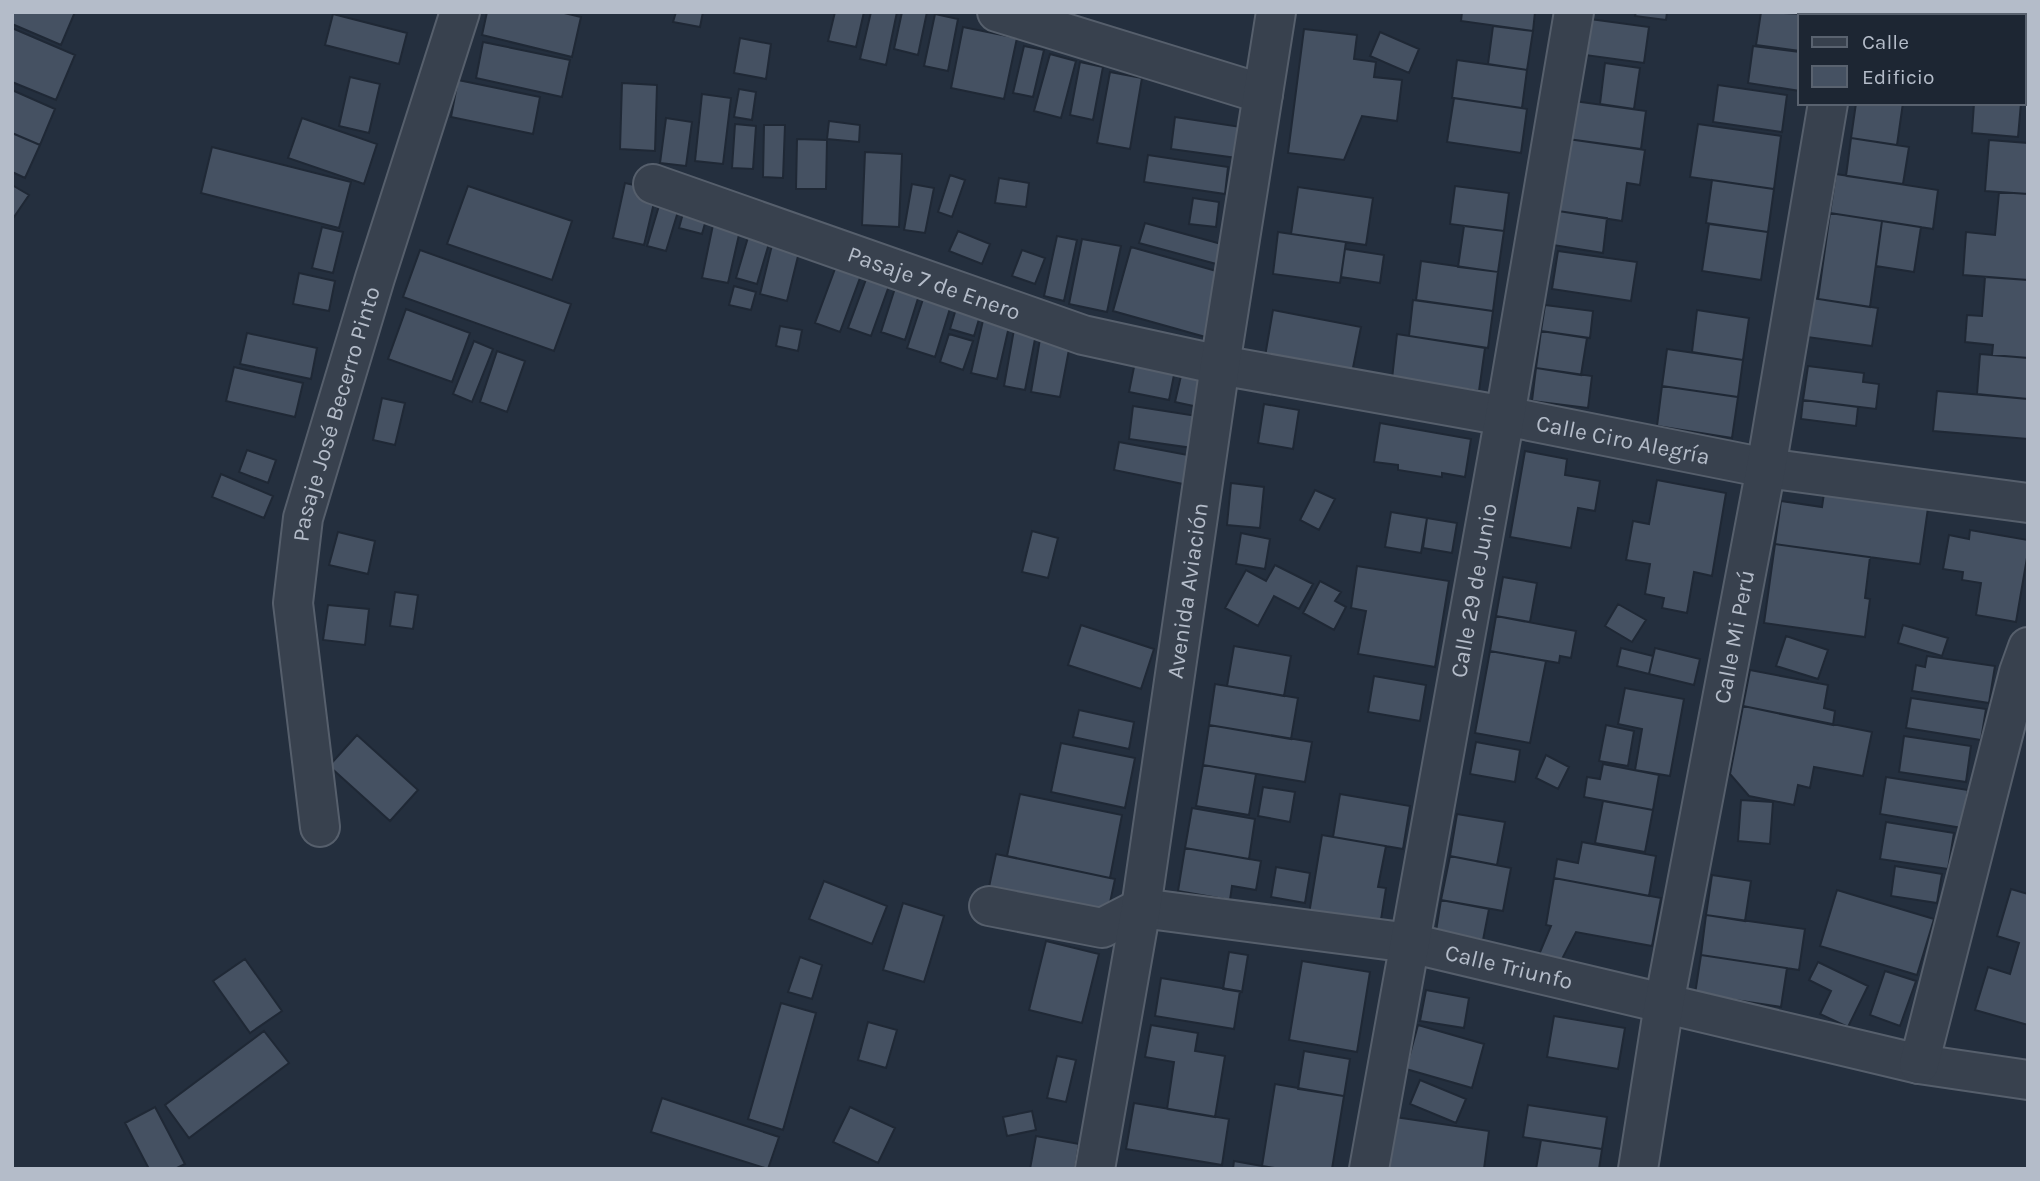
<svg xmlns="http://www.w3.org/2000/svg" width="2040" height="1181" viewBox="0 0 2040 1181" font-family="Karla,sans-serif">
	<rect width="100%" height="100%" fill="#242f3e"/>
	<path fill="#455162" stroke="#1f2835" stroke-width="2" d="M12 12H75L61 45 12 24Z
		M487 12H560L581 17 572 57 482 35Z
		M676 12H703L700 27 673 22Z
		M835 12H864L856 47 828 41Z
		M871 12H897L886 65 860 59Z
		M902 12H927L918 55 894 49Z
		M1462 12H1535L1533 31 1461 21Z
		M1636 12H1667L1666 20 1635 16Z
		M1761 12 1806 14 1800 16V51L1756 45Z
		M1870 12H1915V16H1887Z
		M1980 12H2024V16H1980Z
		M333 14 407 33 399 64 325 45Z
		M935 14 958 19 948 71 924 66Z
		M1590 19 1649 27 1644 63 1585 55Z
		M1493 26 1533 31 1527 70 1488 64Z
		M963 27 1017 38 1004 99 951 88Z
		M12 28 75 55 56 100 12 82Z
		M1304 29 1357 35 1354 59 1376 62 1374 77 1402 80 1397 121 1362 116 1344 160 1288 153Z
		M1380 32 1419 49 1409 73 1370 56Z
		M740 38 771 44 766 79 734 73Z
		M483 42 570 60 562 97 476 78Z
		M1024 46 1044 50 1033 97 1013 93Z
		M1753 46 1800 52V91L1748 83Z
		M1050 54 1076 61 1061 118 1034 111Z
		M1457 60 1527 70 1522 108 1452 98Z
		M1080 62 1103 67 1093 120 1070 115Z
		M1605 63 1640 68 1634 109 1600 104Z
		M1110 72 1142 78 1130 149 1097 143Z
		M350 77 380 84 369 133 339 126Z
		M458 80 540 97 533 134 451 117Z
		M622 83 657 85 655 151 620 149Z
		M1718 85 1787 95 1782 132 1713 122Z
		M739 89 756 92 752 120 734 117Z
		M12 90 55 109 40 145 12 133Z
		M702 94 731 98 723 164 695 161Z
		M1454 98 1527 109 1521 153 1447 142Z
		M1574 101 1646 111 1641 149 1568 139Z
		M1856 103H1903L1897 145 1851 138Z
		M1974 103H2021L2018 137 1972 133Z
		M1175 117 1241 127 1237 158 1171 149Z
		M302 118 377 144 364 184 288 158Z
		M666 118 692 122 686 166 660 163Z
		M829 121 860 125 859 142 827 139Z
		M735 124 756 126 753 169 732 168Z
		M1698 124 1781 136 1774 189 1690 177Z
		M764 125H785L783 178 763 177Z
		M12 133 40 145 25 178 12 172Z
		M1851 138 1909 147 1903 184 1846 176Z
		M797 139 827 140 826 189H796Z
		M1568 139 1645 150 1640 185 1627 183 1622 221 1558 211Z
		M1989 140 2028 143V194L1985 191Z
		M212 147 351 182 339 228 201 193Z
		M865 152 902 154 899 227 862 225Z
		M1148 155 1228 167 1225 194 1144 182Z
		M1836 174 1938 190 1933 229 1830 213Z
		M950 175 965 180 952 217 938 212Z
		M999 178 1029 183 1026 207 995 203Z
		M1712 180 1774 189 1768 232 1706 223Z
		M625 183 657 190 644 245 613 238Z
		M912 184 934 188 925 233 904 230Z
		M12 185 29 195 14 217 12 216Z
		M468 186 572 221 552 280 447 244Z
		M1455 186 1509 193 1504 231 1450 224Z
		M1298 187 1373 198 1366 245 1291 234Z
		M1999 192 2028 194V280L1963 275 1966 232 1995 235Z
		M1193 198 1219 202 1216 227 1189 224Z
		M661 199 680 205 666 251 647 246Z
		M685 206 708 213 702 234 679 228Z
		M1558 211 1607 218 1603 253 1553 245Z
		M1830 213 1882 221 1870 307 1818 299Z
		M714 220 741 226 728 283 702 278Z
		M1882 221 1921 227 1914 272 1876 266Z
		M1145 223 1225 245 1220 265 1139 243Z
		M1709 224 1768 232 1761 280 1702 271Z
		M1464 226 1504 231 1498 272 1458 267Z
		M322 227 343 232 333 273 312 268Z
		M958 231 990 244 982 264 949 251Z
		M1278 232 1346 242 1340 283 1273 274Z
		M749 234 770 240 757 284 736 278Z
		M1057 236 1077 240 1064 301 1044 296Z
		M1082 239 1121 246 1107 312 1069 304Z
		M773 241 800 248 787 301 760 294Z
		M1131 247 1227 274 1209 338 1113 311Z
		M1345 249 1384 255 1380 283 1341 277Z
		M420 250 571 304 554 351 403 297Z
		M1022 250 1045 258 1035 284 1012 276Z
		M1558 251 1637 262 1631 301 1552 289Z
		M839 258 864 267 840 332 815 323Z
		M1421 261 1498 272 1493 311 1416 300Z
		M299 273 335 281 329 311 293 304Z
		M868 274 890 283 871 336 848 328Z
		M1985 277 2028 280V358L1992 355 1993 345 1965 342 1967 315 1982 316Z
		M896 285 920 292 905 340 881 332Z
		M734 286 756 292 751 310 729 305Z
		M925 293 952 302 935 357 907 348Z
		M1812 298 1878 308 1872 346 1807 337Z
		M1413 300 1493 311 1488 348 1409 336Z
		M958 302 982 309 974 336 950 329Z
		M1545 305 1593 311 1590 338 1541 331Z
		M406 309 470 333 452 382 388 359Z
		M1273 310 1361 327 1351 378 1264 362Z
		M1697 310 1749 318 1743 360 1692 352Z
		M984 316 1010 322 997 379 971 373Z
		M1015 324 1037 329 1025 390 1004 386Z
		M780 326 802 330 798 351 776 346Z
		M1541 331 1587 338 1581 375 1536 368Z
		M247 333 317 348 311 379 240 364Z
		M1041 333 1071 339 1060 397 1031 392Z
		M949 334 973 341 963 370 940 362Z
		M1397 334 1485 348 1479 391 1392 379Z
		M474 341 493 349 472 402 453 394Z
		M1667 349 1743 360 1738 397 1662 386Z
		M497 351 525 361 507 412 480 402Z
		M1980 354 2028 358V399L1977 394Z
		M1136 357 1176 365 1169 400 1129 392Z
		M1808 366 1864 373 1863 382 1879 384 1876 409 1803 400Z
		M234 367 303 383 295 417 226 401Z
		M1183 367 1206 372 1198 407 1175 402Z
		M1536 368 1592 376 1588 408 1532 401Z
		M1662 386 1738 397 1732 438 1657 426Z
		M1937 391 2028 399V439L1933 431Z
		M382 398 405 403 395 445 373 440Z
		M1803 400 1858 407 1856 426 1801 419Z
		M1264 404 1299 410 1293 449 1258 443Z
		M1133 406 1197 416 1193 448 1129 439Z
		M1380 423 1471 439 1465 477 1442 473V477L1398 470V465L1374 462Z
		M1119 442 1193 456 1188 485 1114 470Z
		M247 450 276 460 268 483 239 472Z
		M1525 451 1567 459 1565 475 1600 481 1595 511 1578 508 1571 548 1510 537Z
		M221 474 273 496 264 518 212 497Z
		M1657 480 1726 493 1712 576 1694 572 1687 613 1662 608 1664 598 1645 594 1650 564 1626 560 1633 521 1649 524Z
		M1231 483 1264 487 1260 528 1227 525Z
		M1315 490 1335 499 1319 530 1300 520Z
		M1824 493 1928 508 1920 564 1775 544 1781 501 1822 507Z
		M1391 512 1427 518 1421 553 1385 547Z
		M1427 518 1457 523 1452 553 1423 548Z
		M1970 530 2028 540V552L2016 622 1976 615 1981 583 1962 580 1963 572 1943 569 1949 535 1969 539Z
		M1032 531 1058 538 1048 578 1022 572Z
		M338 532 375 541 368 574 329 565Z
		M1241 533 1270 539 1265 569 1236 564Z
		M1775 544 1870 557 1865 598 1870 599 1865 637 1764 623Z
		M1275 565 1313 584 1299 609 1274 596 1258 626 1225 608 1246 570 1266 581Z
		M1357 566 1449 581 1435 667 1358 654 1366 611 1351 608Z
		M1503 577 1537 583 1530 622 1496 616Z
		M1320 581 1341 592 1335 601 1346 607 1334 630 1303 613Z
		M395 592 418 595 413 629 390 626Z
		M1618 604 1646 620 1632 642 1605 626Z
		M328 605 369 609 365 645 323 640Z
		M1496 616 1576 631 1571 658 1560 656 1559 663 1490 651Z
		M1081 625 1154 649 1141 689 1068 665Z
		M1903 625 1948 638 1942 656 1898 643Z
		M1786 636 1828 650 1818 679 1776 666Z
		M1234 646 1291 656 1284 696 1227 686Z
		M1621 648 1653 656 1649 674 1617 666Z
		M1655 648 1700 659 1694 685 1649 674Z
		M1490 651 1546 661 1530 743 1475 733Z
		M1927 656 1995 666 1989 703 1912 691 1916 665 1925 667Z
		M1750 670 1828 685 1824 708 1835 711 1833 725 1743 706Z
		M1374 676 1426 685 1420 721 1368 712Z
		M1215 684 1298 698 1291 739 1209 725Z
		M1625 688 1684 699 1670 776 1635 770 1642 729 1618 724Z
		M1911 698 1986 709 1981 740 1906 728Z
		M1743 706 1872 732 1863 776 1814 767 1810 788 1798 785 1794 805 1749 796 1730 774Z
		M1079 710 1134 722 1129 749 1073 737Z
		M1209 725 1312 742 1305 782 1203 765Z
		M1606 725 1634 731 1628 766 1599 761Z
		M357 735 418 790 390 821 329 766Z
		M1904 736 1971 746 1966 782 1899 772Z
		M1476 742 1520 750 1515 782 1470 774Z
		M1061 743 1135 758 1125 808 1051 792Z
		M1546 755 1569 767 1558 789 1536 778Z
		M1603 764 1659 775 1653 810 1584 797 1587 777 1600 779Z
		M1203 765 1256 774 1249 815 1196 806Z
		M1886 777 1968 790 1962 828 1880 814Z
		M1263 787 1295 792 1290 822 1258 816Z
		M1020 794 1122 815 1110 878 1007 856Z
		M1340 794 1410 806 1403 849 1333 837Z
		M1741 800 1773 802 1770 844 1738 841Z
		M1603 801 1653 810 1645 852 1595 843Z
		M1192 808 1255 819 1249 859 1185 848Z
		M1457 814 1505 822 1497 865 1450 856Z
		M1886 822 1954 833 1948 869 1880 859Z
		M1322 835 1386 846 1378 887 1386 888 1380 926 1309 914Z
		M1582 842 1656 856 1649 896 1554 878 1557 859 1578 863Z
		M1185 848 1261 861 1256 890 1232 886 1230 900 1178 891Z
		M996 854 1115 879 1108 912 989 887Z
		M1450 856 1511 868 1503 911 1441 900Z
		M1895 866 1942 874 1937 903 1891 896Z
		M1276 867 1310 873 1305 903 1271 897Z
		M1712 875 1751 881 1745 921 1706 915Z
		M1554 878 1661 898 1652 946 1576 932 1561 961 1538 957 1551 926 1546 925Z
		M824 881 887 906 872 944 809 919Z
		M2011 889 2028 894V1025L1975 1010 1988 967 2010 974 2019 943 1997 936Z
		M1837 890 1934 919 1917 975 1820 946Z
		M1441 900 1489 909 1483 940 1436 931Z
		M903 903 944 916 924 982 883 970Z
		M1706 915 1805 929 1799 970 1701 955Z
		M1046 941 1099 954 1082 1023 1029 1010Z
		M1229 952 1248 955 1242 992 1223 989Z
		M1701 955 1787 968 1781 1007 1695 994Z
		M800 957 822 965 812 999 788 992Z
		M245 959 282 1011 250 1033 213 981Z
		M1302 961 1370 972 1357 1052 1289 1040Z
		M1818 962 1868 986 1848 1027 1820 1014 1831 991 1809 980Z
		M1885 971 1916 981 1900 1026 1870 1015Z
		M1161 978 1240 991 1234 1029 1155 1016Z
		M1426 990 1469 998 1464 1028 1420 1021Z
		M781 1003 816 1013 783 1130 748 1119Z
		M1554 1016 1625 1028 1618 1069 1547 1057Z
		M868 1022 897 1030 886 1068 858 1060Z
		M1151 1025 1198 1033 1195 1051 1225 1056 1215 1117 1167 1109 1174 1062 1145 1057Z
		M1418 1025 1484 1044 1472 1088 1406 1069Z
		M264 1031 289 1063 189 1138 165 1105Z
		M1304 1051 1350 1059 1344 1096 1298 1089Z
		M1057 1056 1076 1060 1066 1102 1047 1098Z
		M1420 1080 1466 1099 1456 1123 1410 1104Z
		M1275 1084 1344 1096 1332 1169H1281L1262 1166Z
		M662 1098 779 1137 768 1169 651 1132Z
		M1134 1103 1229 1119 1222 1165 1126 1149Z
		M1528 1105 1607 1117 1602 1149 1523 1137Z
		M155 1107 185 1164 175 1169H149L125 1123Z
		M850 1107 895 1128 878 1163 833 1142Z
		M1032 1111 1036 1130 1007 1136 1003 1117Z
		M1395 1117 1489 1131 1484 1169H1388Z
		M1036 1136 1079 1144 1075 1169H1030Z
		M1541 1140 1602 1149 1599 1169H1536Z
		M1234 1161 1262 1166 1281 1169H1233Z"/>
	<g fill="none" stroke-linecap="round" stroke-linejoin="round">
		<defs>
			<g id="minor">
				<path d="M997 12 1263 94"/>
				<path d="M1843 16 1844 12"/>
				<path id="s1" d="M653 184 1083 335 1220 365 1505 416 1766 468 2028 503"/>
				<path id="s2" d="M320 827 293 603 303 518 375 278 460 12"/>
				<path id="s3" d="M989 906 1102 928 1141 908 1410 943 1919 1064 2028 1080"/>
				<path d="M1919 1064 2019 672 2028 647"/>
				<path id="s4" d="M1095 1169 1141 908 1220 365 1276 12"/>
				<path id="s5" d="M1369 1169 1505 416 1574 12"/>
				<path id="s6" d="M1638 1169 1664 1004 1766 468 1828 103"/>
			</g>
		</defs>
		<use href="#minor" stroke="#565f6c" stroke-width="42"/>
		<use href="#minor" stroke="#38414e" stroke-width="38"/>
	</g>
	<g text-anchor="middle" stroke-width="5" stroke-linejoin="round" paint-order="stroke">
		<g font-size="23" fill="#b4bcc9" stroke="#1d2633">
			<text dy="8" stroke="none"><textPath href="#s1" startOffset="298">Pasaje 7 de Enero</textPath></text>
			<text dy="8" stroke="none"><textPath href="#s2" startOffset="420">Pasaje José Becerro Pinto</textPath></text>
			<text dy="8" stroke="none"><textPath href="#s1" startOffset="1006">Calle Ciro Alegría</textPath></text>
			<text dy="8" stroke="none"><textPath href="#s4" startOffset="586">Avenida Aviación</textPath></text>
			<text dy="8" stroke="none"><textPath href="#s5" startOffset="588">Calle 29 de Junio</textPath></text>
			<text dy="8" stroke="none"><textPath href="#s6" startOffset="541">Calle Mi Perú</textPath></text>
			<text dy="8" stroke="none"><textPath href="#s3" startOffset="532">Calle Triunfo</textPath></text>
		</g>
	</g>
	<rect width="2040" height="1181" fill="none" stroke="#b4bcc9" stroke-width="28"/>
	<rect x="1798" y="14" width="228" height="91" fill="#1d2633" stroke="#59626f" stroke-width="2"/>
	<rect x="1812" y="37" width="35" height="10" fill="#38414e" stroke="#59626f" stroke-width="2"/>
	<text x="1862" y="49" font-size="21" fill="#b4bcc9">Calle</text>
	<rect x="1812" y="66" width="35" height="21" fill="#455162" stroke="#59626f" stroke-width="2"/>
	<text x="1862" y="84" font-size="21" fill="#b4bcc9">Edificio</text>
</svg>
